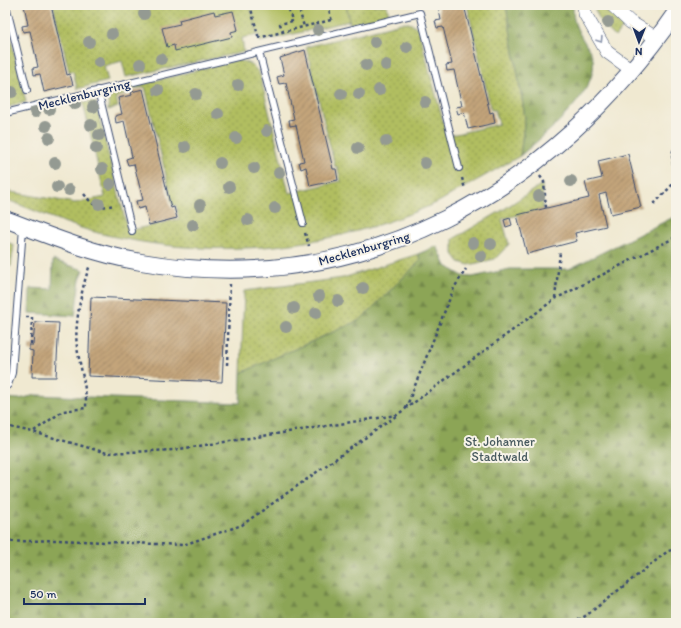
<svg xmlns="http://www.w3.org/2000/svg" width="681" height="628" viewBox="0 0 681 628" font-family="Itim,sans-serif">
	<defs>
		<pattern id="grass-dots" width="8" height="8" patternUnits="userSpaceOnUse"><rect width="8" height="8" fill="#b1be60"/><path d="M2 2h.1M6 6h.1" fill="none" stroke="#8f9b52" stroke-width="1.8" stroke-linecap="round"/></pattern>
		<pattern id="forest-firs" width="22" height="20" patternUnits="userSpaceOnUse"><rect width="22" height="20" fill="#8ca556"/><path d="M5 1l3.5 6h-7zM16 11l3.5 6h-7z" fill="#72874a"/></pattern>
		<pattern id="building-hatch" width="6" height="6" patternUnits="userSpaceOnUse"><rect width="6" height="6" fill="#c3a47a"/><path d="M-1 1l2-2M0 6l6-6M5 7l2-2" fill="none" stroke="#9e8667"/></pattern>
	</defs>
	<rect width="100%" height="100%" fill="#f7f3e8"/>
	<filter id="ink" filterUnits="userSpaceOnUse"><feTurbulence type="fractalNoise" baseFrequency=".025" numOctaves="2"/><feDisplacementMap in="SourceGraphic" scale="8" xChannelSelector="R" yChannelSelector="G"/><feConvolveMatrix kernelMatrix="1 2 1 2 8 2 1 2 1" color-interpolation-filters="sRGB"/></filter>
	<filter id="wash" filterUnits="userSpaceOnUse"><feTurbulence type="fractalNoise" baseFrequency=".012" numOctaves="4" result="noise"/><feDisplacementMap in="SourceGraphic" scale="16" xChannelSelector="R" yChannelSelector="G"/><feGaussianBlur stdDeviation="0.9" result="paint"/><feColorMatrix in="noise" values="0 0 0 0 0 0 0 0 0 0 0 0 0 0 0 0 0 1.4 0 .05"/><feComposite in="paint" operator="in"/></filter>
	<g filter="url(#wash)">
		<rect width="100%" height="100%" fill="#f0e9d1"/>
		<path fill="url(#grass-dots)" stroke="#66765f" d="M53 5H250L258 35 242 38 244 52 126 77 122 61 104 66 108 81 77 89 73 71 69 72Z
			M346 5H387L389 15 350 24Z
			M467 5H506L525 117 520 156C500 167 480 179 459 190 449 196 438 203 427 207 323 251 211 260 102 234 69 226 36 211 5 199V191L75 203 105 197 83 103 95 101 128 231 179 219 176 205 173 206 145 87 129 90 130 93 116 97 118 107 108 110C108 100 110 95 119 90L236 60C248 62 254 64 260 75L289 193 341 181 337 166 335 167 306 47 405 22 412 24 418 28 447 136 499 124 495 110H491Z
			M593 5H601L623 27 615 37 600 21Z
			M5 14 26 102 5 108Z
			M542 184 543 209 502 219 509 244 495 259 469 265 459 262 453 254V239L501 211Z
			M5 241 14 245 11 266 5 270Z
			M418 254 421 260 360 320 241 373 244 291 343 278Z"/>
		<path fill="url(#forest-firs)" stroke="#546a5a" d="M506 5H574C570 24 583 38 591 53 607 87 542 137 520 156L525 117Z
			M676 216V623H5V398L19 399 36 395 240 403 241 373 360 320 421 260 418 254 437 246 446 266 463 276 472 277 510 269H569Z
			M53 260 84 270 80 279 75 316 29 313 30 288 52 289Z"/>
		<path fill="#b1be60" stroke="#66765f" d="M250 5H346L349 21 260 42Z"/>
		<g id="blocks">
			<path fill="url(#building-hatch)" d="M24 5H51L67 75 70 74 73 85 44 92 40 74 34 75 33 68 38 67 30 31 23 32 22 26 28 25Z
				M438 5H464L490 113 493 112 495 123 468 129 464 112 458 114 456 107 462 106 454 70 447 71 446 65 452 64 443 27 437 28 435 21 441 20Z
				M214 11 215 15 233 11 238 30 231 32 232 37 175 51 174 45 167 47 162 28 180 24 179 20Z
				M305 50 333 169H336L338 180 310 186 306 167 301 169 299 162 304 161 296 125 290 126 289 120 294 119 286 83 279 84 277 77 284 75 280 58Z
				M143 89 171 208 174 207 177 218 149 225 145 207 138 209 136 201 143 200 134 164 128 165 126 159 132 157 124 121 116 123 115 116 122 114 118 98 132 95 131 92Z
				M628 154 641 207 611 214 606 193 599 195 606 226 575 233 577 241 527 254 517 215 589 198 585 182 602 178 598 161Z
				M510 218 512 225 506 227 504 220Z
				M91 297 226 303 222 382 88 376Z
				M35 322 59 323 56 377H32L33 351 29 350V345H33Z"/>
		</g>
	</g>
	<g filter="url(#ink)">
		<use href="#blocks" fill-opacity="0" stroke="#3b4b6f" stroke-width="1"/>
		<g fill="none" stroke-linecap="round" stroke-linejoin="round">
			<defs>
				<path id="service" d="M6 5 27 90
					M259 52 303 223
					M98 90 132 231
					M5 113 420 13 459 168
					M5 387 8 385 12 373 23 228"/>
				<path id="minor" d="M584 5 585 14 607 52 632 70
					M612 5 630 22 658 39"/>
				<path id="tertiary" d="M5 219C49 236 94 254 141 262 363 300 552 192 676 12"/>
			</defs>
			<use href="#service" stroke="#3b4b6f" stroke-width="8"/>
			<use href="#minor" stroke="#3b4b6f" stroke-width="14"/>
			<use href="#tertiary" stroke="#3b4b6f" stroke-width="18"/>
			<path stroke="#3b4b6f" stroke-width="2.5" stroke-dasharray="3 3" stroke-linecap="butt" d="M250 5 259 39
				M298 5 304 27
				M328 5 332 22
				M283 32 280 24 292 21 288 5
				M258 38 331 20
				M540 176 544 182 546 208
				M462 178 465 189
				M84 194C95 208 98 208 115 205
				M654 204 675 182 672 155 676 140
				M305 233 309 246
				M555 298 560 252
				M26 317H32L31 345
				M227 365 230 283
				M406 408 454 288 466 269
				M5 426 33 432 107 453 173 450 397 415 555 299 676 237
				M34 431 63 411 86 408C87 388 80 367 77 347 74 326 82 285 90 265
				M5 542 56 540 183 545 242 525 396 416
				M573 623 587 615 668 551 676 549"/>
			<use href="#service" stroke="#fff" stroke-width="6"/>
			<use href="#minor" stroke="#fff" stroke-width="13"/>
			<use href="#tertiary" stroke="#fff" stroke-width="16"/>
		</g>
		<g fill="#949a92">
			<circle cx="144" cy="14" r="6"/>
			<circle cx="608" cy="22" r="6"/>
			<circle cx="318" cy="30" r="6"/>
			<circle cx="112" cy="34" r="6"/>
			<circle cx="89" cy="42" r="6"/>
			<circle cx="375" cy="42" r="6"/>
			<circle cx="407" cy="47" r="6"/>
			<circle cx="161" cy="59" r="6"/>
			<circle cx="99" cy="62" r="6"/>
			<circle cx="140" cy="64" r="6"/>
			<circle cx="366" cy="65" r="6"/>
			<circle cx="386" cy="65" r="6"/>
			<circle cx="238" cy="85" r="6"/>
			<circle cx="158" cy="90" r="6"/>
			<circle cx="379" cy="90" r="6"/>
			<circle cx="12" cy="92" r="6"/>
			<circle cx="196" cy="94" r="6"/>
			<circle cx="341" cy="94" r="6"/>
			<circle cx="359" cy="94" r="6"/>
			<circle cx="425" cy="102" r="6"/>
			<circle cx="75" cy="104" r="6"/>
			<circle cx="93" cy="107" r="6"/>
			<circle cx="49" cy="109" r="6"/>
			<circle cx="35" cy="112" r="6"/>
			<circle cx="218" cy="114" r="6"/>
			<circle cx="91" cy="125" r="6"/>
			<circle cx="46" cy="126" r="6"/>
			<circle cx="267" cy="131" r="6"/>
			<circle cx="99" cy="135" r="6"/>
			<circle cx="49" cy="138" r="6"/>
			<circle cx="236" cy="138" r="6"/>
			<circle cx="386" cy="141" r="6"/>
			<circle cx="185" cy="147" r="6"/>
			<circle cx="96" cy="148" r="6"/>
			<circle cx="358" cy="148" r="6"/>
			<circle cx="55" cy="163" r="6"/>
			<circle cx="220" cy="163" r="6"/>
			<circle cx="425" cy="163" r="6"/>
			<circle cx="254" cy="168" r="6"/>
			<circle cx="102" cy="169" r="6"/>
			<circle cx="279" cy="173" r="6"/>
			<circle cx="571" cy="181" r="6"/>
			<circle cx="110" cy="184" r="6"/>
			<circle cx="57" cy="187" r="6"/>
			<circle cx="229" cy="187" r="6"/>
			<circle cx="69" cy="190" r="6"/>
			<circle cx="539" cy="196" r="6"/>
			<circle cx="99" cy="204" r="6"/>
			<circle cx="200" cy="205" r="6"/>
			<circle cx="275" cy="208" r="6"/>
			<circle cx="248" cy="220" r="6"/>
			<circle cx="193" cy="225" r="6"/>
			<circle cx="473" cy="243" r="6"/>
			<circle cx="491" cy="244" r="6"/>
			<circle cx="481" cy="256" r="6"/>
			<circle cx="363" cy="288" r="6"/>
			<circle cx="319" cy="296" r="6"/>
			<circle cx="338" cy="301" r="6"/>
			<circle cx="294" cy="308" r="6"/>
			<circle cx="316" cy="313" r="6"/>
			<circle cx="286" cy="327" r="6"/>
		</g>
		<defs><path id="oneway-chevron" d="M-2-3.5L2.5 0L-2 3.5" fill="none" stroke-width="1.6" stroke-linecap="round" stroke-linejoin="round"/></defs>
		<use stroke="#8d97ae" href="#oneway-chevron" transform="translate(600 40) rotate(58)"/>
	</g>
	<g text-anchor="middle" stroke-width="4" stroke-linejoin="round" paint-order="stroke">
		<g font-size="13" fill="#1b2f5e" stroke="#f7f3e8">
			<text transform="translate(84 94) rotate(-14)" y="5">Mecklenburgring</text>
			<text transform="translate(364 248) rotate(-16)" y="5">Mecklenburgring</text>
		</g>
		<g font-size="13" fill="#485a5f" stroke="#f7f3e8">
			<text x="500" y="446">St. Johanner<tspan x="500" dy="15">Stadtwald</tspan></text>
		</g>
	</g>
	<rect width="681" height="628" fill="none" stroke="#f7f3e8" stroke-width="20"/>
	<g transform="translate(639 42) rotate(181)" stroke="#f7f3e8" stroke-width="3" paint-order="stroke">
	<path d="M0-3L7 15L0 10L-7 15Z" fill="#1b2f5e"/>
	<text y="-6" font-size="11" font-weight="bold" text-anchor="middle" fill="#1b2f5e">N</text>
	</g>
	<path d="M24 598v6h121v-6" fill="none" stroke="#1b2f5e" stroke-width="2"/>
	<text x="30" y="598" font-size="12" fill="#1b2f5e" stroke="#f7f3e8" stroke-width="3" paint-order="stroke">50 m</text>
</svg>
